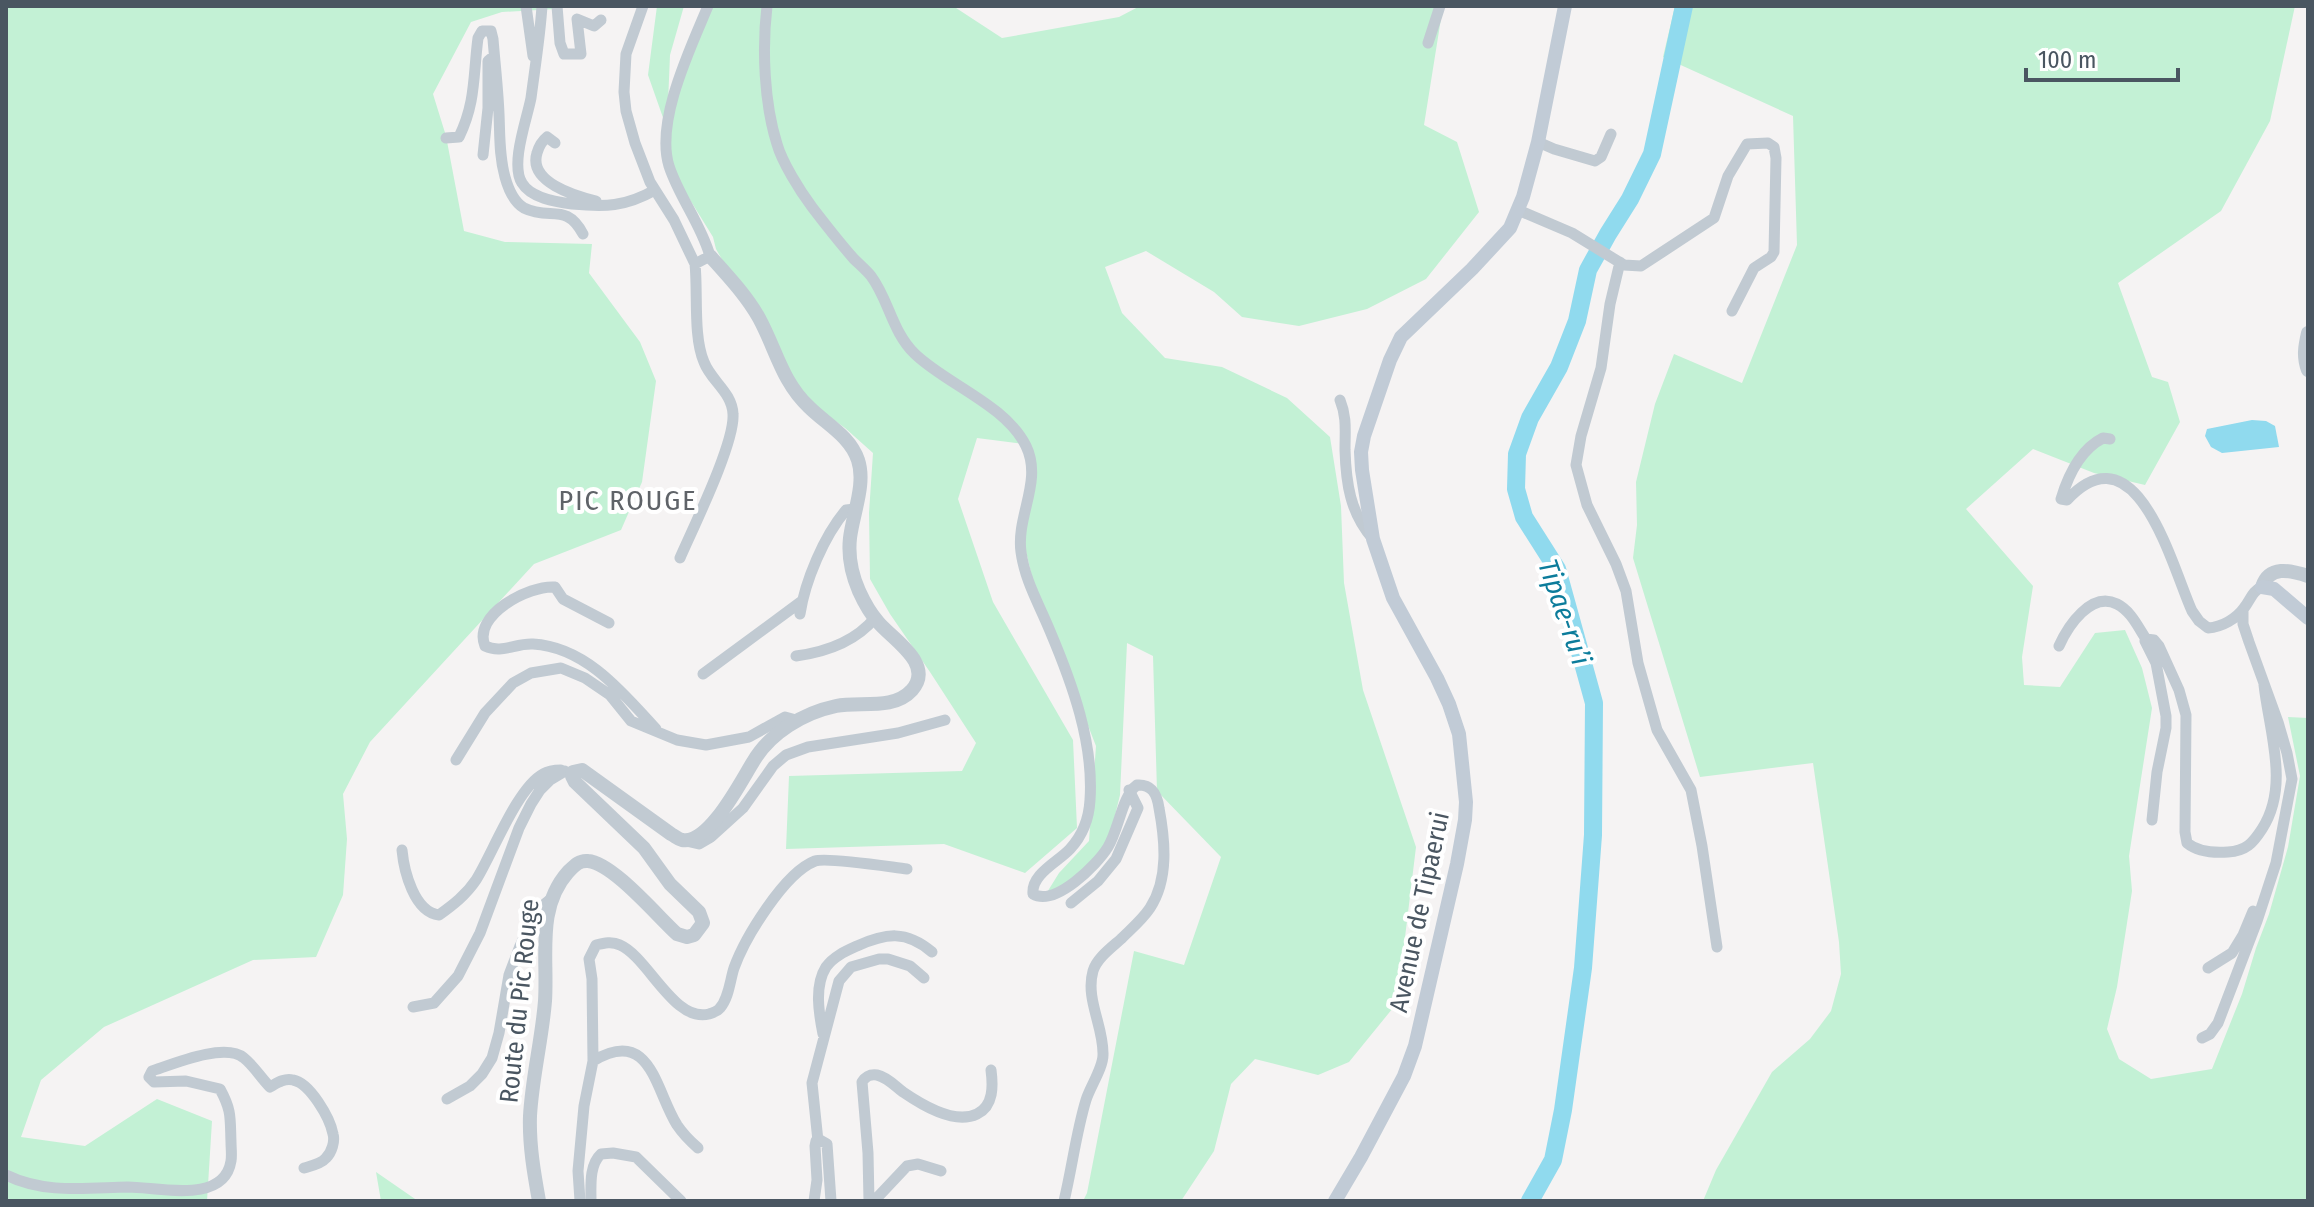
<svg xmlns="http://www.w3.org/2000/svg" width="2314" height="1207" viewBox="0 0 2314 1207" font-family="'Fira Sans Condensed',sans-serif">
	<rect width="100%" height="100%" fill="#f5f3f3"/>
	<path fill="#c3f1d5" d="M6 6H554L555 9 502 12 471 22 433 94 446 136 464 231 505 242 592 244 589 273 640 342 656 381 642 482 621 530 534 564 370 742 343 794 347 839 343 895 316 957 253 960 104 1027 41 1080 21 1137 85 1146 157 1099 212 1121 207 1201H6Z
		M657 6H684L670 55 667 127 683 70 710 6H953L1002 38 1119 17 1140 6H1443L1424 125 1457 142 1479 212 1426 279 1367 309 1299 326 1242 317 1214 292 1146 251 1105 267 1122 313 1165 358 1222 367 1287 398 1330 437 1341 506 1344 583 1363 690 1416 847 1397 1003 1349 1062 1318 1075 1255 1059 1231 1084 1214 1151 1181 1201H1083L1087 1193 1134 951 1184 965 1221 857 1157 791 1153 656 1127 643 1120 795 1108 844 1082 875 1046 894 1059 873 1089 841 1096 746 1064 664 1039 607 1021 530 1031 460 1025 444 977 438 958 499 993 602 1073 740 1077 828 1025 873 944 844 786 849 789 776 962 771 976 743 930 672 890 614 870 579 869 513 873 453 845 428 808 401 732 277 716 249 713 237 679 182 671 162 667 129 648 75Z
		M1675 6H2295L2270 121 2221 211 2118 283 2152 377 2168 382 2180 422 2145 485 2094 473 2033 449 1966 509 2033 586 2022 657 2024 685 2060 687 2095 633 2125 630 2142 668 2152 708 2129 856 2132 891 2117 987 2107 1029 2119 1059 2151 1079 2212 1069 2242 994 2256 948 2269 914 2288 847 2300 776 2288 717 2308 718V1201H1703L1716 1170 1772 1072 1810 1039 1831 1011 1841 974 1839 942 1813 763 1700 777 1633 558 1637 525 1636 482 1655 404 1674 354 1742 383 1797 245 1793 116 1663 57Z
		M376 1172 418 1201H381Z"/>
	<path fill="#90daee" d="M2252 420 2266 421 2275 426 2279 447 2222 453 2211 447 2205 436 2207 429Z"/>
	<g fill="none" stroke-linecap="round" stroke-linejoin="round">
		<path stroke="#90daee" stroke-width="18" d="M1530 1201 1553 1160 1563 1110 1583 968 1593 835 1594 703 1557 569 1524 517 1516 489 1517 454 1530 418 1559 367 1577 321 1588 270 1608 234 1630 199 1652 154 1684 6"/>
		<path stroke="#c1cad2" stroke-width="11" d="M526 6 533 56
			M542 6C540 37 535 67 531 98 527 119 510 164 522 183 531 198 555 202 572 204 605 207 625 207 655 190
			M557 6 560 43 564 54H581L577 19 594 26 601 20
			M643 6 626 54 624 92 626 111 635 143 650 182 674 220 695 264 710 256C701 224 679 197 669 166 655 121 691 47 708 6
			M767 6C762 48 764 103 777 144 782 162 800 191 812 207 825 224 839 242 854 259 859 264 866 270 871 276 889 300 892 332 915 354 946 384 1006 405 1026 446 1043 481 1016 516 1021 552 1025 581 1039 604 1050 631 1072 683 1094 743 1090 800 1089 818 1082 836 1070 849 1058 862 1031 874 1033 894 1055 907 1097 865 1108 847 1119 829 1122 796 1137 785 1152 784 1157 794 1159 808 1165 840 1169 879 1150 908 1142 920 1131 929 1121 939 1111 948 1097 958 1093 971 1085 999 1104 1027 1103 1055 1103 1068 1090 1087 1086 1100 1076 1133 1072 1168 1064 1201
			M1428 43 1440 6
			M446 138 459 137C476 102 473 76 478 38L482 31H491L493 39C495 64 498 89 499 114 500 135 499 156 505 177 508 188 514 202 524 208 550 221 566 202 583 234
			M1538 142 1554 149 1595 161 1601 157 1611 134
			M555 143 547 137C542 141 539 146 537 153 528 182 575 196 596 201
			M483 155 488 108V61L494 56
			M1518 210 1572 233 1624 265 1641 266 1714 218 1728 176 1747 144 1768 143 1774 147 1776 158 1774 252 1771 257 1754 268 1732 311
			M1620 262 1610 304 1601 368 1581 436 1576 465 1587 505 1616 564 1626 591 1638 663 1657 730 1691 790 1702 846 1717 947
			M1340 400C1347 417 1345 431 1345 450 1346 483 1350 513 1373 539
			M2110 439 2103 438C2081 449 2068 476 2061 499L2067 500C2137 425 2172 567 2192 611L2199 621 2208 628C2222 627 2236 619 2244 608 2251 599 2252 591 2262 587
			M680 558C693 528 735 443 733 414 732 392 711 381 704 362 693 337 698 292 695 264
			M800 614C805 581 824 536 846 510L855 509
			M609 623 563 599 555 587C529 585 472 615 485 646 502 654 515 643 533 644 586 647 623 693 656 729
			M2059 646C2068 626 2091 591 2117 604 2131 611 2138 627 2146 639
			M796 656C826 652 855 642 875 618
			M703 674 802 601
			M456 760 485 713 513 683 531 673 561 668 585 678 610 695 631 721 677 740 706 745 749 737 785 717 796 720
			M2152 820 2157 772 2166 728V716L2156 663 2145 641 2146 639 2154 640 2159 646 2179 690 2186 715 2185 832 2187 843C2198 852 2214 853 2228 852 2246 851 2253 843 2262 829 2290 786 2269 731 2264 685
			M686 841 699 844 711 837 743 808 773 766 786 755 808 747 898 733 945 720
			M402 850C404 871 414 912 439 915 453 905 466 895 476 880 492 855 517 788 543 774 548 771 555 770 561 770
			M1071 903 1098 881 1116 859 1138 808 1129 790
			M2208 968 2232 953 2243 935 2253 911
			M413 1007 434 1003 458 976 480 933 519 828 531 804 540 790 550 780 565 771
			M823 1034C819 1014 814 986 826 967 834 956 846 951 857 946 886 933 906 930 932 952
			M2202 1038 2210 1034 2218 1023 2257 921 2276 863 2292 779 2287 753 2278 722 2249 642 2243 624V611
			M593 1061C651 1026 655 1090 677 1125 683 1134 690 1141 698 1148
			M447 1099 470 1086 482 1074 492 1058 499 1033 509 975 520 946 537 910 552 898
			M818 1141 812 1083 839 981 851 967 879 959H888L910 966 924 978
			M6 1175C45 1194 85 1188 128 1187 158 1187 224 1205 231 1161 232 1155 231 1148 231 1142 230 1118 232 1111 220 1089L186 1081 154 1082 149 1077 152 1071C173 1064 225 1042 244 1058 254 1066 261 1078 270 1087 277 1083 284 1078 293 1080 310 1083 330 1118 333 1134 335 1141 332 1152 326 1158 321 1164 311 1166 304 1168
			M580 1201 578 1171 584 1106 593 1061 592 979 589 959 596 945C604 943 612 941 620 945 648 957 674 1023 709 1014 712 1013 718 1011 720 1008 729 998 730 980 734 968 745 938 784 873 815 861 828 857 890 867 907 869
			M591 1201C591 1186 589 1165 601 1154L613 1153 636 1157 681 1201
			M814 1201 817 1180 815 1146 816 1141 820 1140 827 1144 831 1201
			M869 1201 868 1153 862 1082C866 1076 870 1074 877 1075 887 1077 895 1086 903 1092 922 1105 954 1125 977 1114 994 1106 993 1085 991 1070
			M874 1201 907 1166 918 1164 941 1171"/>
		<path stroke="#c1cad2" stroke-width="14" d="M2308 333C2305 346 2303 357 2308 370
			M2262 587C2269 565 2290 570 2308 576
			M539 1201C534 1173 529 1145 530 1116 532 1078 542 1039 545 1001 548 957 536 908 568 872 574 866 579 860 588 861 613 863 658 917 677 934L687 937 694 935 703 923 699 912 670 884 644 848 575 782 572 776 573 772 582 770 671 834C675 836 678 839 682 840 709 845 741 781 753 762 770 733 803 713 836 706 860 701 893 711 912 690 935 664 892 639 878 622 870 613 864 602 859 591 852 575 848 556 850 538 853 513 866 484 858 460 850 436 826 424 809 407 782 382 776 349 759 318 746 295 727 275 710 256"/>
		<path stroke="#c1cbd6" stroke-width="14" d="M2262 587 2274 589 2308 618
			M1335 1201 1361 1157 1404 1076 1415 1046 1457 864 1465 820 1466 802 1459 734 1449 704 1437 678 1393 598 1373 539 1362 470 1361 452 1364 436 1390 360 1401 337 1472 269 1510 228 1523 197 1538 142 1565 6"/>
	</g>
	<g text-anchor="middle" stroke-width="8" stroke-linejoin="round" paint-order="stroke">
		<g font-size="26" fill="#4a5661" stroke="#fff">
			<text transform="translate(1419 912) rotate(-78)" y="9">Avenue de Tipaerui</text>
			<text transform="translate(519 1001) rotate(-84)" y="9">Route du Pic Rouge</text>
		</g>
		<g font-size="28" letter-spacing="2" fill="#5f6368" stroke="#fff">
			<text x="628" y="510">PIC ROUGE</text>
		</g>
		<g font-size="28" font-style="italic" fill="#0c7c9b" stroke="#fff">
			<text transform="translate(1565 612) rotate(71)" y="10">Tipae-ru’i</text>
		</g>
	</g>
	<rect width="2314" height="1207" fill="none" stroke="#4a5661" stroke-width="16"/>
	<path d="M2026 68v12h152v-12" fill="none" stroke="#4a5661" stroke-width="4"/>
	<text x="2038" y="68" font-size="24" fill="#4a5661" stroke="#ffffff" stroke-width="6" paint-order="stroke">100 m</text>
</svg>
